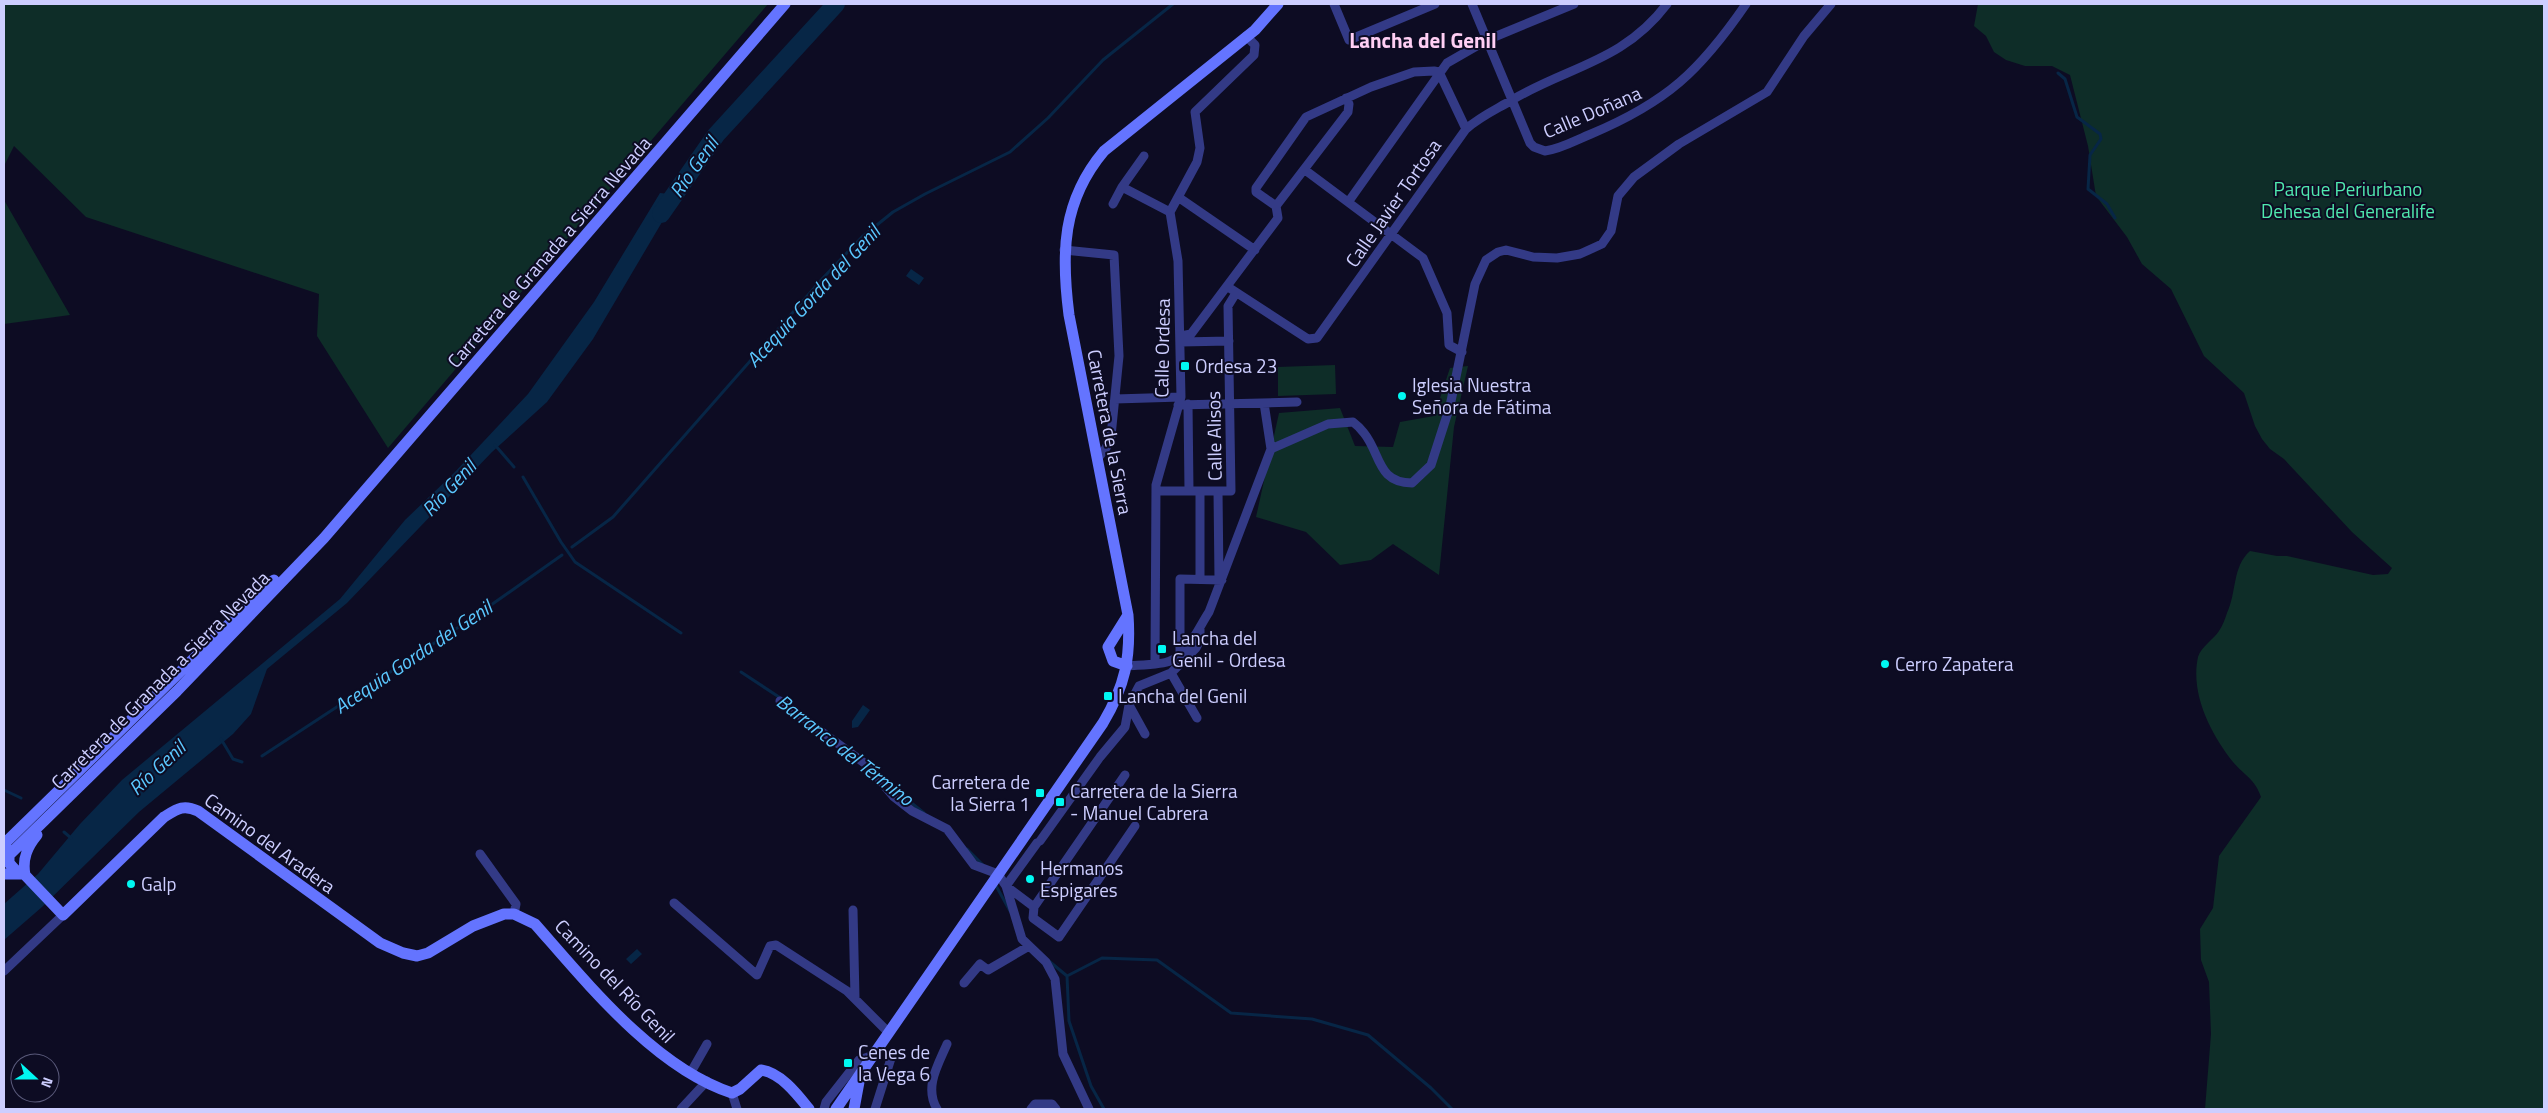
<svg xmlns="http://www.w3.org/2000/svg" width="2548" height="1113" viewBox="0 0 2548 1113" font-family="'Titillium Web',sans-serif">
	<rect width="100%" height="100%" fill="#0d0c23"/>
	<path fill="#0e2d28" d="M4 4H768L388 448 317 336 319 294 86 217 14 146 4 166Z
		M1978 4H2544V1109H2205L2211 1034 2209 982 2201 960 2200 929 2213 908 2219 856 2261 797C2255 779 2245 776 2233 762 2211 734 2190 694 2198 657 2201 647 2214 639 2219 631 2223 625 2225 619 2227 613 2237 592 2232 567 2250 551L2277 556H2287L2373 575 2388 574 2392 568 2352 532 2284 459 2270 449 2262 439 2255 426 2244 393 2204 356 2171 289 2142 264 2127 237 2096 196 2088 146 2070 75 2052 66H2025L2006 60 1994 52 1986 36 1974 26Z
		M4 200 70 315 4 324Z
		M1335 365 1336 394 1278 396V367Z
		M1468 366 1454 427 1439 575 1393 544 1371 560 1340 565 1306 532 1256 517 1279 413 1340 408 1355 446 1393 447 1400 422 1434 416 1450 368Z"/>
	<path fill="#072646" d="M660 193 678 195 593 339 547 402 492 452 347 603 267 669 251 714 233 734 139 812 42 907 4 940V904L38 874 80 824 122 780 340 599 405 520 454 473 528 394 594 302Z
		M911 269 924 278 919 285 906 276Z
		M863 705 870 710 858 727 852 728V721Z
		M637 949 642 954 631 964 626 959Z"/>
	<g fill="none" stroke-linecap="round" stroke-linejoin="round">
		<path stroke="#072646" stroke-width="3" d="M2058 73 2065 79 2077 117 2100 134 2101 139 2090 155 2088 189 2107 204 2115 218
			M495 445 514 467
			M523 477 561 542 575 562 681 633
			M572 547 613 517 823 278 862 237 893 212 925 194 1010 152 1048 118 1103 60 1173 4
			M741 672 782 699
			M221 739 233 759 242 762
			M262 756 474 617 562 555
			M888 784 924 813
			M4 790 21 798
			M64 832 71 838
			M967 849 985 867
			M995 884 1010 911
			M1049 961 1067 976 1069 1021 1091 1086 1104 1109
			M1067 976 1102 958 1157 960 1231 1013 1312 1019 1368 1035 1431 1088 1452 1109"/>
		<path stroke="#072646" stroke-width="18" d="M661 214 716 135 836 4"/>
		<path stroke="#333a86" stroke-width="9" d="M1334 4 1349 40 1435 4
			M1472 4 1530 143 1534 147 1545 151C1561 149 1576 140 1591 134 1667 102 1700 71 1746 4
			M1439 72 1466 129
			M1305 170 1423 258 1447 313 1449 345 1462 352
			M1122 187 1170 212
			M1178 197 1255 250
			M1349 201 1447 63 1487 40 1574 4
			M1113 204 1122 187 1144 156
			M1276 206 1256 192V188L1306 117 1371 87 1414 72 1434 71 1439 72
			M1064 250 1114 255 1119 356 1111 436 1106 448 1098 458
			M1228 287 1308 339 1317 338 1466 129C1481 116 1495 110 1512 100 1569 66 1623 62 1667 4
			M1181 336 1191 334 1278 218 1276 206 1348 112 1349 104 1346 98
			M1181 342 1229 341
			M1115 399 1181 397
			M1264 403 1271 449
			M1188 404 1189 491
			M1178 405 1297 402
			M1156 491H1231L1228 306 1236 293
			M1200 491V579
			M1218 491 1219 579
			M1180 654V579L1222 580
			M1155 662 1156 485 1181 397 1178 261 1170 212 1197 162 1200 148 1195 112 1254 55 1255 45 1246 36
			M1127 666C1137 665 1162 665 1170 661 1188 654 1199 627 1209 612L1271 449 1328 424 1353 422C1357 425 1361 429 1364 433 1381 454 1377 483 1412 483L1431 465 1450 406 1475 284 1486 260 1498 252 1506 250 1533 257 1557 258 1580 254 1602 244 1611 231 1618 196 1634 177 1679 144 1767 92 1804 36 1831 4
			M1171 673 1197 718
			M780 701 867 765 894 797 912 811 947 829 974 865 998 874 1006 886 1034 907 1033 918 1059 937 1135 826
			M1129 705 1145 734
			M1040 841 1100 757 1125 727 1129 705 1139 686 1171 673 1196 648 1200 640V627
			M480 854 516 904 514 914
			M1006 886 1022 939 1046 962 1055 979 1063 1054 1089 1109
			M1006 886 1037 843
			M674 903 757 975 770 946 776 945 847 991 888 1032
			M1034 907 1125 775
			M853 910 855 998
			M4 971 63 915
			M964 983 980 964 988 970 1029 946
			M691 1072 707 1044
			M732 1093 737 1109
			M681 1109 707 1081
			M824 1109 826 1102 859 1060 871 1056
			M875 1109 893 1052
			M937 1109C924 1087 938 1065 947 1044
			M1031 1109 1035 1104H1052L1056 1109"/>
		<path stroke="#6474ff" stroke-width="11" d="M1127 666 1113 661 1108 647 1128 615
			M37 835C27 847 22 859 25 875L63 915 164 817C177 809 183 804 198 811L380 943 403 953 417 956 428 953 473 926 504 914H514L535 924C587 983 655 1068 732 1093L740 1089 761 1070C781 1073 797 1094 809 1109
			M4 844 274 580
			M9 850V863L18 873
			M4 860 177 691 324 538 785 4
			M4 874H23
			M836 1109 1103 723C1125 686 1131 658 1128 615L1069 315C1061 253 1062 201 1104 151L1255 30 1278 4
			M854 1109 859 1082"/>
	</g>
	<g fill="#00f8f2" stroke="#0d0c23" stroke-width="2">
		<rect x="1180" y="361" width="10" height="10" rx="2.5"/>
		<circle cx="1402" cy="396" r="5"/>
		<rect x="1157" y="644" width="10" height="10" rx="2.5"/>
		<circle cx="1885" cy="664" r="5"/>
		<rect x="1103" y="691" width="10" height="10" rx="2.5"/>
		<rect x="1035" y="788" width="10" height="10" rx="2.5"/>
		<rect x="1055" y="797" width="10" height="10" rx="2.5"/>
		<circle cx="1030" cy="879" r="5"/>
		<circle cx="131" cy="884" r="5"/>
		<rect x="843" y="1058" width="10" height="10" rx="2.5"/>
	</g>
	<g text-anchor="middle" stroke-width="4" stroke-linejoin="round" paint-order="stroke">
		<g font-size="19" fill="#cdceff" stroke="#0d0c23">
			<text transform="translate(1592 112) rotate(-23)" y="7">Calle Doñana</text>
			<text transform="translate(1393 203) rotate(-55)" y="7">Calle Javier Tortosa</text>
			<text transform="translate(549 252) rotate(-49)" y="7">Carretera de Granada a Sierra Nevada</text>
			<text transform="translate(1162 348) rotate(-89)" y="7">Calle Ordesa</text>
			<text transform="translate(1110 432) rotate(79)" y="7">Carretera de la Sierra</text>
			<text transform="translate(1214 436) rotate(-91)" y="7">Calle Alisos</text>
			<text transform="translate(160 680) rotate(-45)" y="7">Carretera de Granada a Sierra Nevada</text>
			<text transform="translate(270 843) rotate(36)" y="7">Camino del Aradera</text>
			<text transform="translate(615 981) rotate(46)" y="7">Camino del Río Genil</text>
		</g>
		<g font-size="19" fill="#50e9af" stroke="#0d0c23">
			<text x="2348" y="196">Parque Periurbano<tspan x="2348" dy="22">Dehesa del Generalife</tspan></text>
		</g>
		<g font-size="19" fill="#cdceff" stroke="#0d0c23" text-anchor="start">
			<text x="1195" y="373">Ordesa 23</text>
			<text x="1412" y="392">Iglesia Nuestra<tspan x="1412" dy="22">Señora de Fátima</tspan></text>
			<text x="1172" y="645">Lancha del<tspan x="1172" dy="22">Genil - Ordesa</tspan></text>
			<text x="1895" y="671">Cerro Zapatera</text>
			<text x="1118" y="703">Lancha del Genil</text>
			<text x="1030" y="789" text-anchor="end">Carretera de<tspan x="1030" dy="22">la Sierra 1</tspan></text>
			<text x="1070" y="798">Carretera de la Sierra<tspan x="1070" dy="22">- Manuel Cabrera</tspan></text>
			<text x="1040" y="875">Hermanos<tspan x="1040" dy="22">Espigares</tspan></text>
			<text x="141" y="891">Galp</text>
			<text x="858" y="1059">Cenes de<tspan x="858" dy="22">la Vega 6</tspan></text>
		</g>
		<g font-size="20" font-style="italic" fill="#5bc8ff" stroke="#0d0c23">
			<text transform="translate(694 167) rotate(-55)" y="7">Río Genil</text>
			<text transform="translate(813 296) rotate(-47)" y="7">Acequia Gorda del Genil</text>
			<text transform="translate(449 488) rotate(-47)" y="7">Río Genil</text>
			<text transform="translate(413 657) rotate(-34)" y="7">Acequia Gorda del Genil</text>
			<text transform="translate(845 750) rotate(38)" y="7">Barranco del Término</text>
			<text transform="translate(157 768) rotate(-43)" y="7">Río Genil</text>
		</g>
		<g font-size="21" font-weight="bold" fill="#ffcff4" stroke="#0d0c23">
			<text x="1423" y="48">Lancha del Genil</text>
		</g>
	</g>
	<rect width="2548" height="1113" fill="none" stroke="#cdceff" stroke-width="10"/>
	<g transform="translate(35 1078) rotate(111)"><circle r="24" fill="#0d0c23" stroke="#5a5a7b"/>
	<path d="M0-4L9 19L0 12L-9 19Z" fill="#00f8f2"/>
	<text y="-8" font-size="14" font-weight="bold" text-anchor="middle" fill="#cdceff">N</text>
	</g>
</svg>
